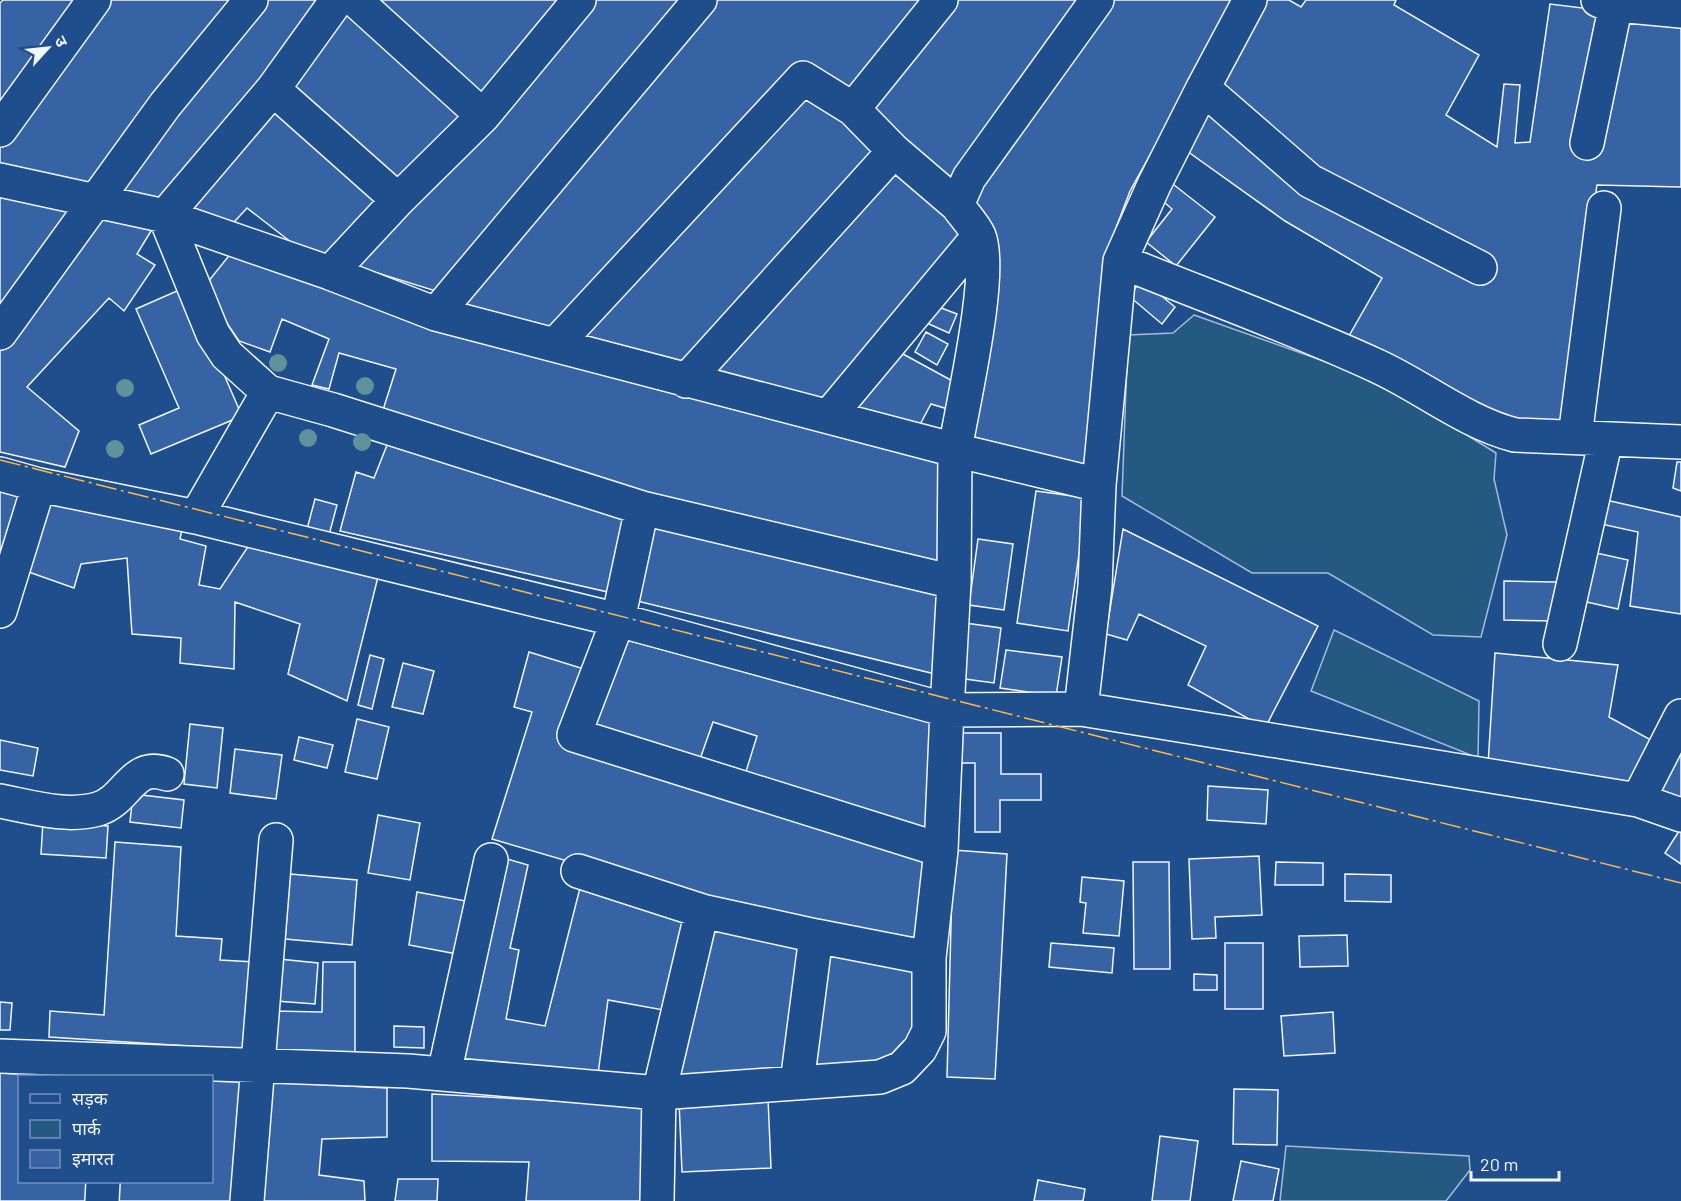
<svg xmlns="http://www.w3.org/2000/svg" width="1681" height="1201" viewBox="0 0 1681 1201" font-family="Barlow,'Noto Sans Devanagari',sans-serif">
	<rect width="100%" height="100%" fill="#1f4e8c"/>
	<path fill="#245a82" stroke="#a8bbd7" stroke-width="1.5" d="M1194 315 1343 368 1425 409 1496 453 1494 479 1507 535 1481 637 1433 635 1328 573H1252L1122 496 1128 335 1173 333Z
		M1334 630 1479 701 1478 758 1311 691Z
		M1286 1146 1469 1156 1470 1170 1446 1201H1280Z"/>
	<path fill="#3563a3" stroke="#f2f6ff" stroke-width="1.5" d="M3 0H83L0 112V3Z
		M108 0H241L90 194 0 170V144Z
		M259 0H326L163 207 109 194Z
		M366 0H562L480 97Z
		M593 0H686L439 292 348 264Z
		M713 0H926L849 98 803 68 554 334 459 302Z
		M953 0H1084L949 187 866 108Z
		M1109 0H1236L1130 191 1106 254 1090 470 966 441 967 199Z
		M1265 0H1289L1301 7 1306 0H1396L1394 5 1479 55 1446 115 1497 147 1504 84 1520 85 1515 143 1530 142 1550 4 1681 20V187L1597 185 1561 423 1501 417 1345 343 1382 278 1285 221 1187 151 1206 109 1316 172 1216 88Z
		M351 9 469 116 398 188 288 91Z
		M806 96 852 121 882 151 685 368 573 339Z
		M274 108 382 202 331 259 309 256 247 208 226 231 185 210Z
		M900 164 970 234 824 405 709 375Z
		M1169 181 1215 217 1176 266 1146 242 1172 209 1157 196Z
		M0 192 77 209 0 316Z
		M98 217 154 226 137 254 155 265 124 311 109 298 27 387 79 431 65 467 0 452V350Z
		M236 247 938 460 943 563 649 497 383 410 396 369 339 353 329 389 312 385 329 339 282 319 270 352 239 341 203 288Z
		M1142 280 1175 307 1162 324 1129 296Z
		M186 287 242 416 151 454 139 425 179 408 136 309Z
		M936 306 957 314 949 333 929 324Z
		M926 332 948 344 937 365 915 352Z
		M903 354 958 384 951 410 931 404 916 432 845 414Z
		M389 440 624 514 608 592 340 531 356 472 374 478Z
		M1677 462H1681V491L1673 488Z
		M0 485 19 491 0 572Z
		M1036 491 1087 498 1068 631 1017 623Z
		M48 499 183 524 180 539 206 546 199 585 220 589 251 542 378 577 347 701 288 674 300 624 235 602 234 669 180 663 181 638 132 634 127 558 81 564 74 588 23 570Z
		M315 499 337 505 329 535 307 529Z
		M1606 500 1681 517V614L1630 606 1638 532 1601 524Z
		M650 521 940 590 935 674 633 600Z
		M1123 529 1318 626 1265 728 1188 685 1206 646 1139 614 1127 640 1106 634Z
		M978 539 1013 544 1004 610 969 605Z
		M1592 552 1628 560 1618 609 1582 601Z
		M1504 581 1557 582 1556 621 1504 620Z
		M965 623 1001 628 994 683 958 678Z
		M623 639 932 721 929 834 744 778 757 736 713 722 699 762 586 730Z
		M1006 650 1062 657 1056 696 1000 688Z
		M529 652 584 669 562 743 925 856 918 945 698 899 492 839 532 712 514 707Z
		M1495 653 1618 665 1609 717 1651 740 1633 793 1488 765Z
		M370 655 384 659 372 709 358 705Z
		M403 663 434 671 423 714 392 707Z
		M357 719 389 727 377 779 345 772Z
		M190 724 223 728 217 788 184 784Z
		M959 733H1001V774H1041V800H1000V832H975V763H958Z
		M299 737 333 745 327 768 294 760Z
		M0 740 38 748 33 776 0 770Z
		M1681 741V803L1653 785Z
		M235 749 282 755 276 799 230 793Z
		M1208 786 1268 790 1266 824 1207 820Z
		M133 794 184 800 181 828 130 822Z
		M378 815 420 823 410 880 368 873Z
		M43 821 108 826 106 858 41 854Z
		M1681 828V864L1665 853Z
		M115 842 181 847 176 936 222 939 220 960 255 962 250 1050 49 1037 50 1011 104 1015Z
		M953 850 1007 854 995 1079 947 1077Z
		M1259 856 1262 915 1215 917 1216 938 1192 939 1189 859Z
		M500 857 528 865 510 948 519 950 506 1019 545 1026 581 884 686 919 663 1010 608 1000 598 1074 456 1061Z
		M1133 862H1169L1170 969H1134Z
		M1276 862 1323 863V885H1275Z
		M290 874 357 880 352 945 285 939Z
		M1345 874 1391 875V902L1345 901Z
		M1082 877 1124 881 1119 936 1083 933 1086 903 1080 902Z
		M417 892 466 901 457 954 409 945Z
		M708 928 802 941 782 1069 674 1076Z
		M1347 935 1348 966 1300 967 1299 936Z
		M1051 943 1114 948 1112 973 1049 967Z
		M1225 943H1263V1009H1225Z
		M824 951 913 967V1041L888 1065 809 1067Z
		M279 959 318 963 315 1004 276 1001Z
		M323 962H355V1053L272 1052 273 1011 322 1012Z
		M1194 974 1217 975V990H1194Z
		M0 1002 12 1003 10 1030H0Z
		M1333 1012 1335 1053 1284 1056 1281 1016Z
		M394 1026 424 1027V1048L394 1047Z
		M0 1073 62 1076H20V1182H93V1201H0Z
		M212 1081 245 1082 235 1201H113L114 1182H212Z
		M271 1082 387 1088V1137L322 1139 319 1175 364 1181 365 1201H260Z
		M1234 1089 1278 1090 1277 1145 1233 1144Z
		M432 1094 648 1106 646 1201H526L529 1162 432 1161Z
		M768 1098 771 1168 682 1172 679 1101Z
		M1160 1136 1198 1141 1190 1201H1152Z
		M1241 1161 1279 1169 1273 1201H1233Z
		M398 1179H438L437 1201H395Z
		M1038 1180 1085 1189 1083 1201H1034Z"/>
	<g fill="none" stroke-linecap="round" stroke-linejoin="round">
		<defs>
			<path id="minor" d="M337 0 273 89 165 216 213 334 227 355 268 392 333 410 642 508
				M355 0 483 116
				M1097 0 969 178 957 205C964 215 974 225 979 236 994 271 962 407 955 450L1099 485
				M1598 0 1607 4 1681 11
				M1203 88 1250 0
				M273 89 398 200 483 116 579 0
				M853 109 894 151 957 205
				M0 130 94 0
				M1587 143 1616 4
				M0 180 165 216 330 273 436 314 955 450 954 582 947 710 1081 709 1095 586 1099 485 1120 261 1154 185 1203 88 1310 181 1480 268
				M1120 261C1206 296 1293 327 1377 366 1423 387 1465 422 1515 435L1681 442
				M330 273 398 200
				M436 314 700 0
				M0 333 165 105 251 0
				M556 344 803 78 853 109 941 0
				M686 381 894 151
				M829 416 979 236
				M1575 437 1604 208
				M0 474 39 485 0 611
				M39 485 196 517 618 620 947 710 941 850
				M196 517 268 392
				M1560 644 1606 439
				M1081 709 1638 800 1681 815
				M1638 800 1681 716
				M0 801C31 807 66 818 98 809 128 800 132 761 167 774
				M578 871 702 911
				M816 936 929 958
				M0 1056 408 1071 659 1093 657 1201
				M444 1074 491 860
				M797 1083 816 936 702 911 659 1093 880 1077 902 1068 920 1049 929 1031V958L941 850 574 735 618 620 642 508 954 582
				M102 1201 103 1182
				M247 1201 276 840"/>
		</defs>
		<use href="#minor" stroke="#f2f6ff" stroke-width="36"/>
		<use href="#minor" stroke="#1f4e8c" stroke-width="33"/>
		<path stroke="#ffb74d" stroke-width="1.5" stroke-dasharray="21 4.5 3 4.5" stroke-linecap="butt" d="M0 460 1681 883"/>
	</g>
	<g fill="#61919a">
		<circle cx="278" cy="363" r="9"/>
		<circle cx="365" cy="386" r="9"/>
		<circle cx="125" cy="388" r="9"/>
		<circle cx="308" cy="438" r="9"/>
		<circle cx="362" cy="442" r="9"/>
		<circle cx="115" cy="449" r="9"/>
	</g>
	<rect x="18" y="1075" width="195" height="108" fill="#1f4e8c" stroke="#7391ba" stroke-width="1.5"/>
	<rect x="30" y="1094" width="30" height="9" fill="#1f4e8c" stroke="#7391ba" stroke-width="1.5"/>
	<text x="72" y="1105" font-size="18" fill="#f2f6ff">सड़क</text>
	<rect x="30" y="1120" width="30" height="18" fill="#245a82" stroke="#7391ba" stroke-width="1.5"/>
	<text x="72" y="1135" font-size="18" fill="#f2f6ff">पार्क</text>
	<rect x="30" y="1150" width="30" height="18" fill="#3563a3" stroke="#7391ba" stroke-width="1.5"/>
	<text x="72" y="1165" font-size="18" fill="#f2f6ff">इमारत</text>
	<g transform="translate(48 48) rotate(63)" stroke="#1f4e8c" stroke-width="4.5" paint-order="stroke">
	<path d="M0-4.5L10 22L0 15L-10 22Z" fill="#f2f6ff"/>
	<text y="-9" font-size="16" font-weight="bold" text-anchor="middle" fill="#f2f6ff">उ</text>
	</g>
	<path d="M1471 1171v9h88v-9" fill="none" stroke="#f2f6ff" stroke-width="3"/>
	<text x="1480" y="1171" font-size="18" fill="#f2f6ff" stroke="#1f4e8c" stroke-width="4.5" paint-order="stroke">20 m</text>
</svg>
